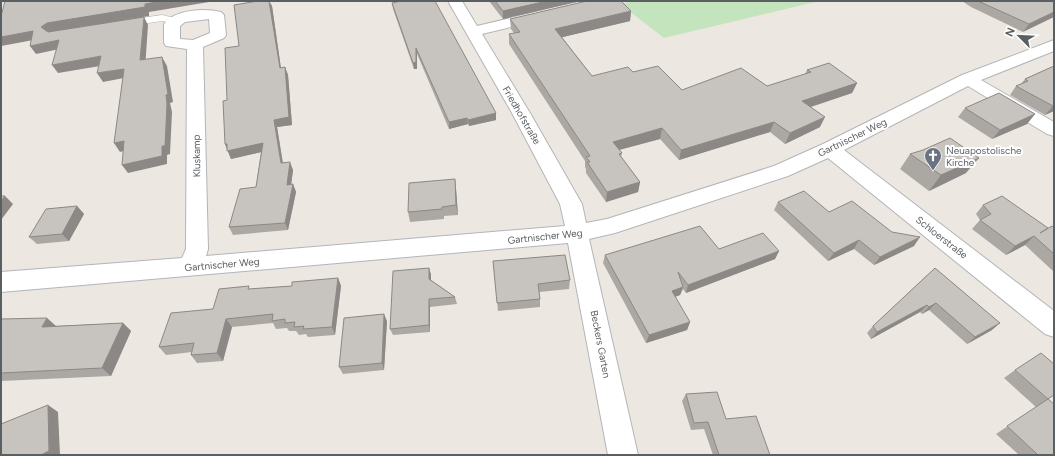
<svg xmlns="http://www.w3.org/2000/svg" width="1055" height="456" viewBox="0 0 1055 456" font-family="Figtree,sans-serif">
	<rect width="100%" height="100%" fill="#ece8e1"/>
	<path fill="#c4e4be" d="M634 1H813L815 2 664 38 620 4Z"/>
	<g fill="none" stroke-linecap="round" stroke-linejoin="round">
		<defs>
			<path id="lane" d="M162 15 179 19 180 21 176 24 162 21 128 26 123 23 128 20Z"/>
			<path id="street" d="M448 1H462L477 26 540 11 545 13 548 16 545 19 482 34 530 113 582 204 586 223 607 219 774 166 823 144 962 75 1054 40V51L981 80 1054 122V136L1047 134 968 86 844 150 1054 311V337L1045 334 828 158 788 176 615 233 589 239 638 455H608L568 243 1 292V272L182 258 186 249 187 49 166 46 164 43V24C175 9 205 8 221 12L224 15 226 35 224 38 203 47 208 249 206 256 565 226 560 204 512 113ZM209 19 210 33 193 40 180 39V26L185 22Z"/>
		</defs>
		<use href="#lane" stroke="#b2b5b9" stroke-width="1"/>
		<use href="#street" stroke="#b2b5b9" stroke-width="2"/>
		<use href="#lane" fill="#fff" fill-rule="evenodd"/>
		<use href="#street" fill="#fff" fill-rule="evenodd"/>
	</g>
	<path fill="#aba8a3" d="M269 1 272 6 281 68 285 67 288 75 292 125 277 127 283 163 293 170 291 185 293 184 296 192 288 230 233 235 229 227 256 187 261 152 231 159 225 144 227 100 239 46Z
		M489 1H581L503 19Z
		M962 1H1054L1023 32 971 7Z
		M392 3 496 113V120L469 126 468 124 449 129 417 54V69H414L393 9Z
		M631 11 630 21 562 37 592 76 633 72 682 90 767 86 805 74 807 70 857 83 852 93 811 107 820 127 785 144 770 132 679 160 660 139 619 150 622 153 621 157 640 182 638 192 606 202 586 173V169L585 167V161L509 44V34L514 33 511 29 510 19Z
		M1054 66V111L1045 115 1010 95 1016 86 1021 84 1025 79Z
		M965 108 1035 114 1027 124 992 139 958 117Z
		M910 154 966 173 929 191 900 169Z
		M455 179 456 189 458 215 444 216V219L410 222 408 212Z
		M778 202 829 212 892 232 914 246 874 265 854 249 828 261 774 210Z
		M983 205 1048 228H1054V272L1025 245 1006 255 972 229 980 220 976 214Z
		M77 206 84 214 69 241 37 244 29 237Z
		M719 249 779 251 775 259 686 293 683 289 680 295 675 297 690 322 687 330 646 343 603 263 605 255Z
		M493 261 570 280 569 289 539 292 540 299V307L498 311Z
		M429 268 431 275V280L455 297 457 304 430 307V332L393 335 390 329Z
		M935 268 992 330 967 344 929 310 922 314 920 312 871 339 867 333 873 326Z
		M338 278 341 286 335 335 308 337 306 334 299 335 296 331H289L287 328 276 329 273 323 232 327 223 361 197 363 191 355 192 352 166 355 159 347 213 309 251 289 292 286Z
		M1 319 56 326 123 323 131 331 111 376 1 381Z
		M387 321 384 370 343 374 339 367Z
		M1015 370 1048 399 1054 455H1019L996 434 1036 407 1004 378Z
		M686 394 726 419 770 455H713L704 429 691 430 682 401Z"/>
	<path fill="#8b8885" d="M161 1H215L149 12V16L53 32 47 35 41 27 47 23 145 4Z
		M269 1 272 6 282 76 280 68Z
		M547 1H581L503 19V11Z
		M631 11 630 21 555 39V29Z
		M1054 12V17L1023 32 1029 24Z
		M144 17 148 25 145 69 140 60Z
		M33 31 39 39 1 46V37Z
		M59 40 64 48 36 54 30 46Z
		M416 48 417 54V69H414L413 63Z
		M101 56 106 65 58 73 52 65Z
		M162 57 167 66 173 102 170 103 172 112 170 154 167 155V164L128 173 122 165Z
		M285 67 288 75 292 125 277 127 284 171 281 163 274 120Z
		M124 69 129 77 103 82 97 73Z
		M857 83 852 93 798 111 802 101Z
		M1053 106H1054V111L1045 115Z
		M496 113V120L469 126 468 120Z
		M1035 114 1027 124 992 139 1000 130Z
		M825 117 820 127 785 144 790 133Z
		M467 118 468 124 449 129V122Z
		M774 122 770 132 679 160 681 150Z
		M662 128 660 139 611 152 613 142Z
		M124 141 130 149 120 152 114 143Z
		M263 143 266 151 231 159 225 144Z
		M979 158 966 173 929 191 941 175Z
		M290 162 293 170 290 193 287 185Z
		M455 179 456 189 458 215 456 205Z
		M640 182 638 192 606 202 607 192Z
		M293 184 296 192 288 230 285 223Z
		M5 196 13 204 1 220V201Z
		M77 206 84 214 69 241 62 234Z
		M1034 236 1025 245 1006 255 1015 246Z
		M920 237 914 246 874 265 880 257Z
		M859 240 854 249 828 261 834 253Z
		M779 251 775 259 686 293 688 285Z
		M429 268 431 275V287L429 279Z
		M338 278 341 286 335 335 332 327Z
		M683 287 680 295 669 299 672 291Z
		M429 299 430 307V332L429 325Z
		M936 303 929 310 922 314 929 307Z
		M927 305 920 312 871 339 877 332Z
		M384 314 387 321 384 370 382 363Z
		M47 318 56 326 51 335 42 327Z
		M226 319 232 327 223 361 217 353Z
		M690 322 687 330 646 343 649 335Z
		M123 323 131 331 111 376 102 368Z
		M1000 323 992 330 967 344 975 337Z
		M48 405 58 412 60 455H41Z"/>
	<path fill="#c7c3be" stroke="#8b8885" d="M5 1H161L145 4V7L47 23 41 27 48 32 144 17 140 60 162 57 168 94 166 95 167 104 165 146H162V156L122 165 124 141 114 143 124 69 97 73 101 56 52 65 59 40 30 46 33 31 1 37V16Z
		M258 1H269L280 68 285 67 289 117 274 120 281 163 290 162 287 185 293 184 285 223 229 227 240 189 256 187 263 143 227 151V144H225L223 101 227 100 225 48 239 46 234 5Z
		M401 1H435L496 113 468 120 467 118 449 122 416 48V62L413 63 392 3Z
		M495 1H547L503 11Z
		M587 1H621L631 11 555 29 592 76 628 67 633 72 658 66 682 90 741 68 767 86 811 72 807 70 829 63 857 83 802 101 825 117 790 133 774 122 681 150 662 128 613 142 622 153 619 154 640 182 607 192 587 162H590L586 157 590 156 509 34 520 32 510 19Z
		M978 1H1054V12L1029 24Z
		M1054 66V106H1053L1016 86 1028 81 1025 79Z
		M999 93 1035 114 1000 130 965 108Z
		M950 138 979 158 941 175 910 154 923 150Z
		M455 179 456 205 442 207V209L408 212 409 183Z
		M804 191 829 212 852 201 892 232 920 237 880 257 859 240 834 253 778 202Z
		M1 196H5L1 201Z
		M1002 196 1048 228 1040 233 1052 226 1054 228V254L1034 236 1015 246 980 220 991 214 983 205Z
		M77 206 62 234 29 237 46 209Z
		M700 226 719 249 763 233 779 251 688 285 678 272 683 287 672 291 690 322 649 335 605 255Z
		M565 255 570 280 538 284 540 299 497 303 493 261Z
		M429 268V279L455 297 429 299V325L390 329 393 271Z
		M935 268 1000 323 975 337 936 303 929 307 927 305 877 332 873 326Z
		M338 278 332 327 303 329 304 326 294 327 295 322 285 323V319L272 321 273 314 226 319 217 353 191 355 194 343 159 347 171 313 213 309 219 289 249 286 248 289 292 286V282Z
		M384 314 382 363 339 367 344 318Z
		M47 318 42 327 123 323 102 368 1 373V319Z
		M1041 353 1054 364V395L1048 399 1015 370Z
		M717 392 726 419 756 416 770 455H719L708 422 694 423 686 394Z
		M1048 399 1054 404V455H1038L1007 426Z
		M48 405 49 451 41 455H1V424Z"/>
	<defs>
		<symbol id="church-pin" viewBox="-11 -11 22 30"><path d="M0 17L-7.5 6A9.5 9.5 0 1 1 7.5 6Z" fill="#6b7280" stroke="#fff"/><path d="M-1.2-6h2.4v3.5h3.3v2.4h-3.3V6h-2.4V-.1h-3.3v-2.4h3.3Z" fill="#fff"/></symbol>
	</defs>
	<g fill-rule="evenodd">
		<use href="#church-pin" x="923" y="146" width="20" height="27"/>
	</g>
	<g text-anchor="middle" stroke-width="4" stroke-linejoin="round" paint-order="stroke">
		<g font-size="10" fill="#5a5f62" stroke="#fff">
			<text transform="translate(522 115) rotate(60)" y="4">Friedhofstraße</text>
			<text transform="translate(852 137) rotate(-26)" y="4">Gartnischer Weg</text>
			<text transform="translate(196 156) rotate(-91)" y="4">Kluskamp</text>
			<text transform="translate(545 236) rotate(-6)" y="4">Gartnischer Weg</text>
			<text transform="translate(942 237) rotate(38)" y="4">Schloerstraße</text>
			<text transform="translate(222 264) rotate(-5)" y="4">Gartnischer Weg</text>
			<text transform="translate(601 344) rotate(79)" y="4">Beckers Garten</text>
		</g>
		<g font-size="10" fill="#5b616d" stroke="#fff" text-anchor="start">
			<text x="946" y="154">Neuapostolische<tspan x="946" dy="12">Kirche</tspan></text>
		</g>
	</g>
	<rect width="1055" height="456" fill="none" stroke="#5a5f62" stroke-width="4"/>
	<g transform="translate(1019 36) rotate(294)" stroke="#ffffff" stroke-width="3" paint-order="stroke">
	<path d="M0-3L7 15L0 10L-7 15Z" fill="#5a5f62"/>
	<text y="-6" font-size="11" font-weight="bold" text-anchor="middle" fill="#5a5f62">N</text>
	</g>
</svg>
